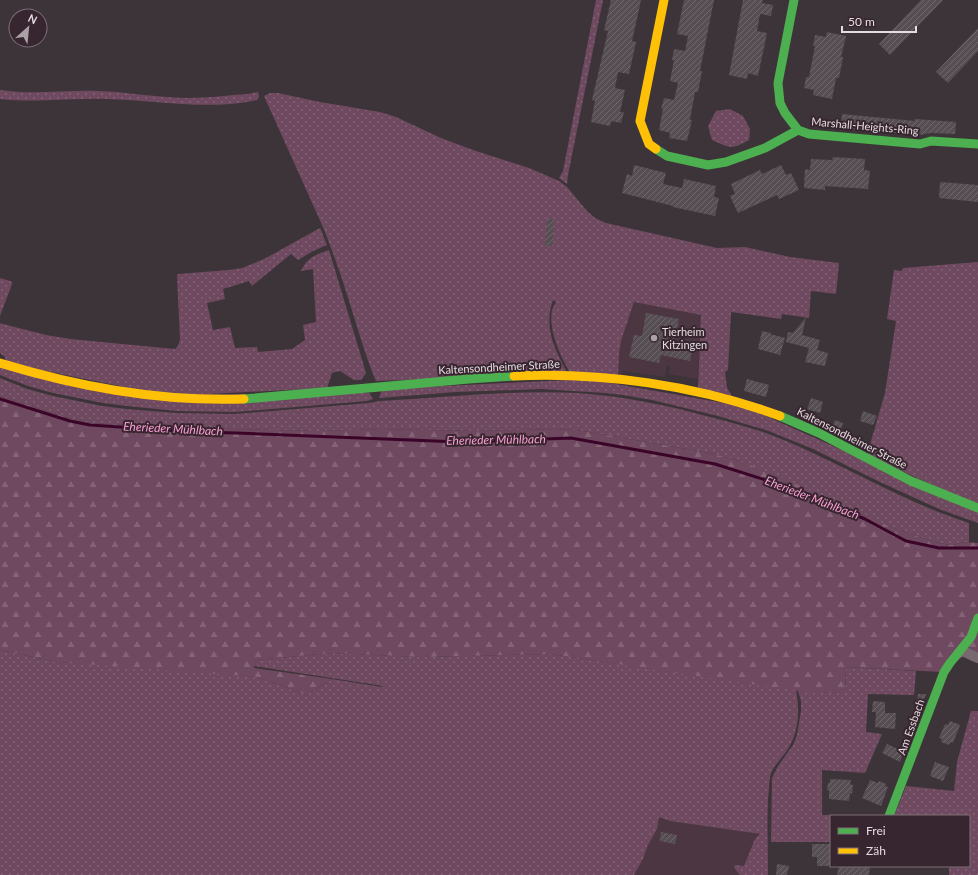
<svg xmlns="http://www.w3.org/2000/svg" width="978" height="875" viewBox="0 0 978 875" font-family="Lato,sans-serif">
	<defs>
		<pattern id="green-dots" width="8" height="8" patternUnits="userSpaceOnUse"><rect width="8" height="8" fill="#6f495f"/><path d="M2 2h.1M6 6h.1" fill="none" stroke="#846376" stroke-width="1.8" stroke-linecap="round"/></pattern>
		<pattern id="forest-firs" width="22" height="20" patternUnits="userSpaceOnUse"><rect width="22" height="20" fill="#6f495f"/><path d="M5 1l3.5 6h-7zM16 11l3.5 6h-7z" fill="#846376"/></pattern>
		<pattern id="building-hatch" width="6" height="6" patternUnits="userSpaceOnUse"><rect width="6" height="6" fill="#564e53"/><path d="M-1 1l2-2M0 6l6-6M5 7l2-2" fill="none" stroke="#6e676b"/></pattern>
	</defs>
	<rect width="100%" height="100%" fill="#3d3439"/>
	<path fill="#4c3642" d="M634 302 701 315 698 379 669 374 670 366 667 365 665 377 623 371 622 377 618 376 619 354 621 341Z
		M659 817 670 821 760 834 762 875H634L643 859 648 845 657 829Z"/>
	<path fill="url(#green-dots)" d="M596 0H603L568 175 567 184 559 178 563 171Z
		M0 90C33 95 65 90 98 91 129 92 159 98 190 98 209 98 229 95 248 94L258 92 259 96 257 100C208 111 157 100 107 99 71 98 36 103 0 99Z
		M270 93H278L320 102 380 112 396 117 441 138 473 150 529 168 559 181 567 187 587 211 595 218 606 223 717 248 745 247 790 257 839 263 836 294 811 291 809 318 782 314 781 319 731 312 728 370 725 372 727 388 733 398 698 390 701 315 634 302 621 341 619 354 618 376 571 374C561 358 548 330 552 310 553 307 555 304 556 302L553 300C543 328 555 350 568 374L376 381C367 360 361 339 354 317 345 287 335 257 323 227L264 96Z
		M730 109 743 116 750 129 749 140C731 150 730 148 712 140L708 126 716 111Z
		M320 228 327 245 313 251 298 260 291 254 252 286 249 281 223 289 225 299 207 303 213 330 230 327 235 348 257 347 258 352 292 349 305 340 303 325 316 322 313 269 301 271C308 257 315 255 329 250L366 373 361 380H354L340 371 332 373 328 385V388L169 396 6 363 5 357 0 353V323L3 324 46 335 70 339 175 349 178 346 180 340 177 276 178 274 229 270 242 268 252 264 266 258Z
		M978 262V506L867 455 885 393 896 321 887 319 894 270 902 271 903 268Z
		M0 278 10 281 12 282V284L0 316Z
		M0 365 140 395 369 393 372 397 373 399 367 401 235 412 177 411 127 406 103 403 53 393 28 386 0 375Z
		M0 378 27 389 53 396 102 406 126 409 176 413 235 414 369 403 380 401C445 397 511 390 577 393 622 396 667 405 710 417 729 422 748 427 766 433 819 453 867 481 917 503 934 511 952 517 969 523V542H964L952 545 939 543 913 535 891 527 736 460 710 453 577 430 554 429 475 431 382 429 318 431 236 429H195L90 423 69 418 0 396Z
		M588 379 746 407 978 511V523L939 509 880 482 813 449 766 430 718 416 652 400 623 395 605 393 542 389 456 392 379 398 381 392 384 389Z
		M0 650 57 662 133 666 258 677 306 695 332 679 382 687 383 686 254 666 255 660 332 653 421 657 550 654 796 690C800 712 799 733 786 752 780 760 772 767 770 777 769 784 769 792 768 799 767 824 768 850 768 875H740L735 869 734 865 744 866 755 839 760 834 670 821 659 817 657 829 648 845 643 859 634 875H0Z
		M846 667 916 671 914 695 868 694 866 732 882 734 865 773 822 770V815H835L831 816V842H771L772 778 778 766 793 745 797 735 801 711V701L798 691 845 693Z
		M971 711H978V875H949V866H969V816H894L906 786 954 791 957 762Z"/>
	<path fill="url(#forest-firs)" d="M0 396 69 418 90 423 195 429H236L318 431 382 429 475 431 554 429 577 430 710 453 736 460 774 474 891 527 913 535 939 543 952 545 964 542 978 543V655L969 652 942 672 846 667 845 693 805 692 550 654 421 657 332 653 255 660 254 668 332 679 306 695 258 677 57 662 0 650Z"/>
	<g fill="none" stroke-linecap="round" stroke-linejoin="round">
		<path stroke="#3b052a" stroke-width="3" d="M0 399 70 421 90 425 195 432 237 433 460 442 571 438 715 464 791 488 865 519 906 541 939 548H978"/>
	</g>
	<path fill="url(#building-hatch)" d="M611 0H641L632 41 636 42 629 74 618 72 615 88 625 90 620 112H624L621 123 611 121 610 126 591 122 595 101 592 100 608 31 604 30Z
		M684 0H714L700 71H702L698 92H695L690 120H692L687 141 669 138 670 133 659 130 663 109H661L664 98 674 100 678 83 670 81 674 60H672L674 49 685 51 688 36 677 34Z
		M743 0H763L762 3 773 5 771 16 760 14 757 31 767 33 758 76 748 73 747 79 729 75Z
		M921 0H943L890 55 879 44Z
		M978 28V51L948 83 936 72Z
		M827 32 846 36 841 57H843L839 78H836L832 99 813 95 814 90 804 88 806 77H809L815 46H813L815 35 826 37Z
		M842 114 915 121V119L956 122 955 134 931 133 919 135 841 128Z
		M833 157 865 159 864 170 870 171 868 189 825 186V190L804 188 805 169 810 170 811 159 832 160Z
		M634 165 666 173 663 184 682 188 684 179 716 186 714 197 719 198 715 216 673 207V206L622 193 627 174 632 176Z
		M781 165 786 175 791 173 799 190 779 199 777 195 738 213 730 196 735 194 731 184 760 170 762 174Z
		M940 182 978 185V202L939 198Z
		M547 219H554L553 246H545Z
		M646 313 679 319 674 343 693 347 690 361 661 355 659 363 629 357 634 335 642 336Z
		M806 317 802 335 820 340 817 350 828 353 825 366 805 362 809 348 786 342 788 332 793 333Z
		M762 331 771 333 770 334 785 338 780 355 758 349Z
		M747 379 769 385 766 397 744 391Z
		M811 398 823 402 820 413 807 409Z
		M863 411 877 416 873 425 860 421Z
		M835 420 843 423 841 430 832 427Z
		M918 694H926L923 703 917 702Z
		M873 701 885 702V713H896L895 729 875 727 876 712H872Z
		M950 721 960 725 953 743 950 742 949 745 941 742 942 739 939 738 945 724 948 725Z
		M887 744 904 752 900 762 882 753Z
		M935 762 949 767 943 781 930 776Z
		M830 779 851 780 850 784 853 785 852 794 850 793 849 801 829 799V790H827L828 783H830Z
		M870 780 878 783 879 781 886 784 885 786 888 787 881 806 862 798Z
		M661 832 677 835 675 844 660 841Z
		M812 844H831V866H817V857H812Z
		M777 864 789 866 787 875H776Z
		M839 866H863L870 867 869 875H837Z"/>
	<g fill="none" stroke-linecap="round" stroke-linejoin="round">
		<path stroke="#786970" stroke-width="10" d="M961 650 973 656 978 658"/>
		<path stroke="#4caf50" stroke-width="9" d="M794 0 778 83 780 103 785 113 798 130 809 134 920 144 931 141 978 144
			M656 149 667 156 708 165 726 162 765 148 798 130
			M244 399 469 379 514 376
			M780 416 819 433 911 481 978 508
			M889 816 944 672 950 663 971 637 978 618"/>
		<path stroke="#ffc107" stroke-width="9" d="M656 149 649 144 640 121 664 0
			M0 363C79 387 161 402 244 399
			M514 376C602 372 696 385 780 416"/>
	</g>
	<circle fill="#aba1a6" stroke="#37262f" stroke-width="1.5" cx="654" cy="338" r="4"/>
	<g text-anchor="middle" stroke-width="4" stroke-linejoin="round" paint-order="stroke">
		<g font-size="11" fill="#e6dbe0" stroke="#37262f">
			<text transform="translate(865 126) rotate(5)" y="4">Marshall-Heights-Ring</text>
			<text transform="translate(499 367) rotate(-3)" y="4">Kaltensondheimer Straße</text>
			<text transform="translate(852 438) rotate(27)" y="4">Kaltensondheimer Straße</text>
			<text transform="translate(911 727) rotate(-70)" y="4">Am Essbach</text>
		</g>
		<g font-size="11" fill="#e6dbe0" stroke="#37262f" text-anchor="start">
			<text x="662" y="336">Tierheim<tspan x="662" dy="13">Kitzingen</tspan></text>
		</g>
		<g font-size="12" font-style="italic" fill="#fb9dd3" stroke="#37262f">
			<text transform="translate(173 429) rotate(3)" y="4">Eherieder Mühlbach</text>
			<text transform="translate(496 440) rotate(-1)" y="4">Eherieder Mühlbach</text>
			<text transform="translate(812 498) rotate(21)" y="4">Eherieder Mühlbach</text>
		</g>
	</g>
	<rect x="830" y="815" width="140" height="52" fill="#37262f" stroke="#7d6e76"/>
	<rect x="838" y="828" width="20" height="6" fill="#4caf50" stroke="#7d6e76"/>
	<text x="866" y="835" font-size="12" fill="#e6dbe0">Frei</text>
	<rect x="838" y="848" width="20" height="6" fill="#ffc107" stroke="#7d6e76"/>
	<text x="866" y="855" font-size="12" fill="#e6dbe0">Zäh</text>
	<g transform="translate(28 28) rotate(27)"><circle r="19" fill="#37262f" stroke="#7d6e76"/>
	<path d="M0-3L7 15L0 10L-7 15Z" fill="#aba1a6"/>
	<text y="-6" font-size="11" font-weight="bold" text-anchor="middle" fill="#e6dbe0">N</text>
	</g>
	<path d="M842 26v6h74v-6" fill="none" stroke="#e6dbe0" stroke-width="2"/>
	<text x="848" y="26" font-size="12" fill="#e6dbe0" stroke="#37262f" stroke-width="3" paint-order="stroke">50 m</text>
</svg>
